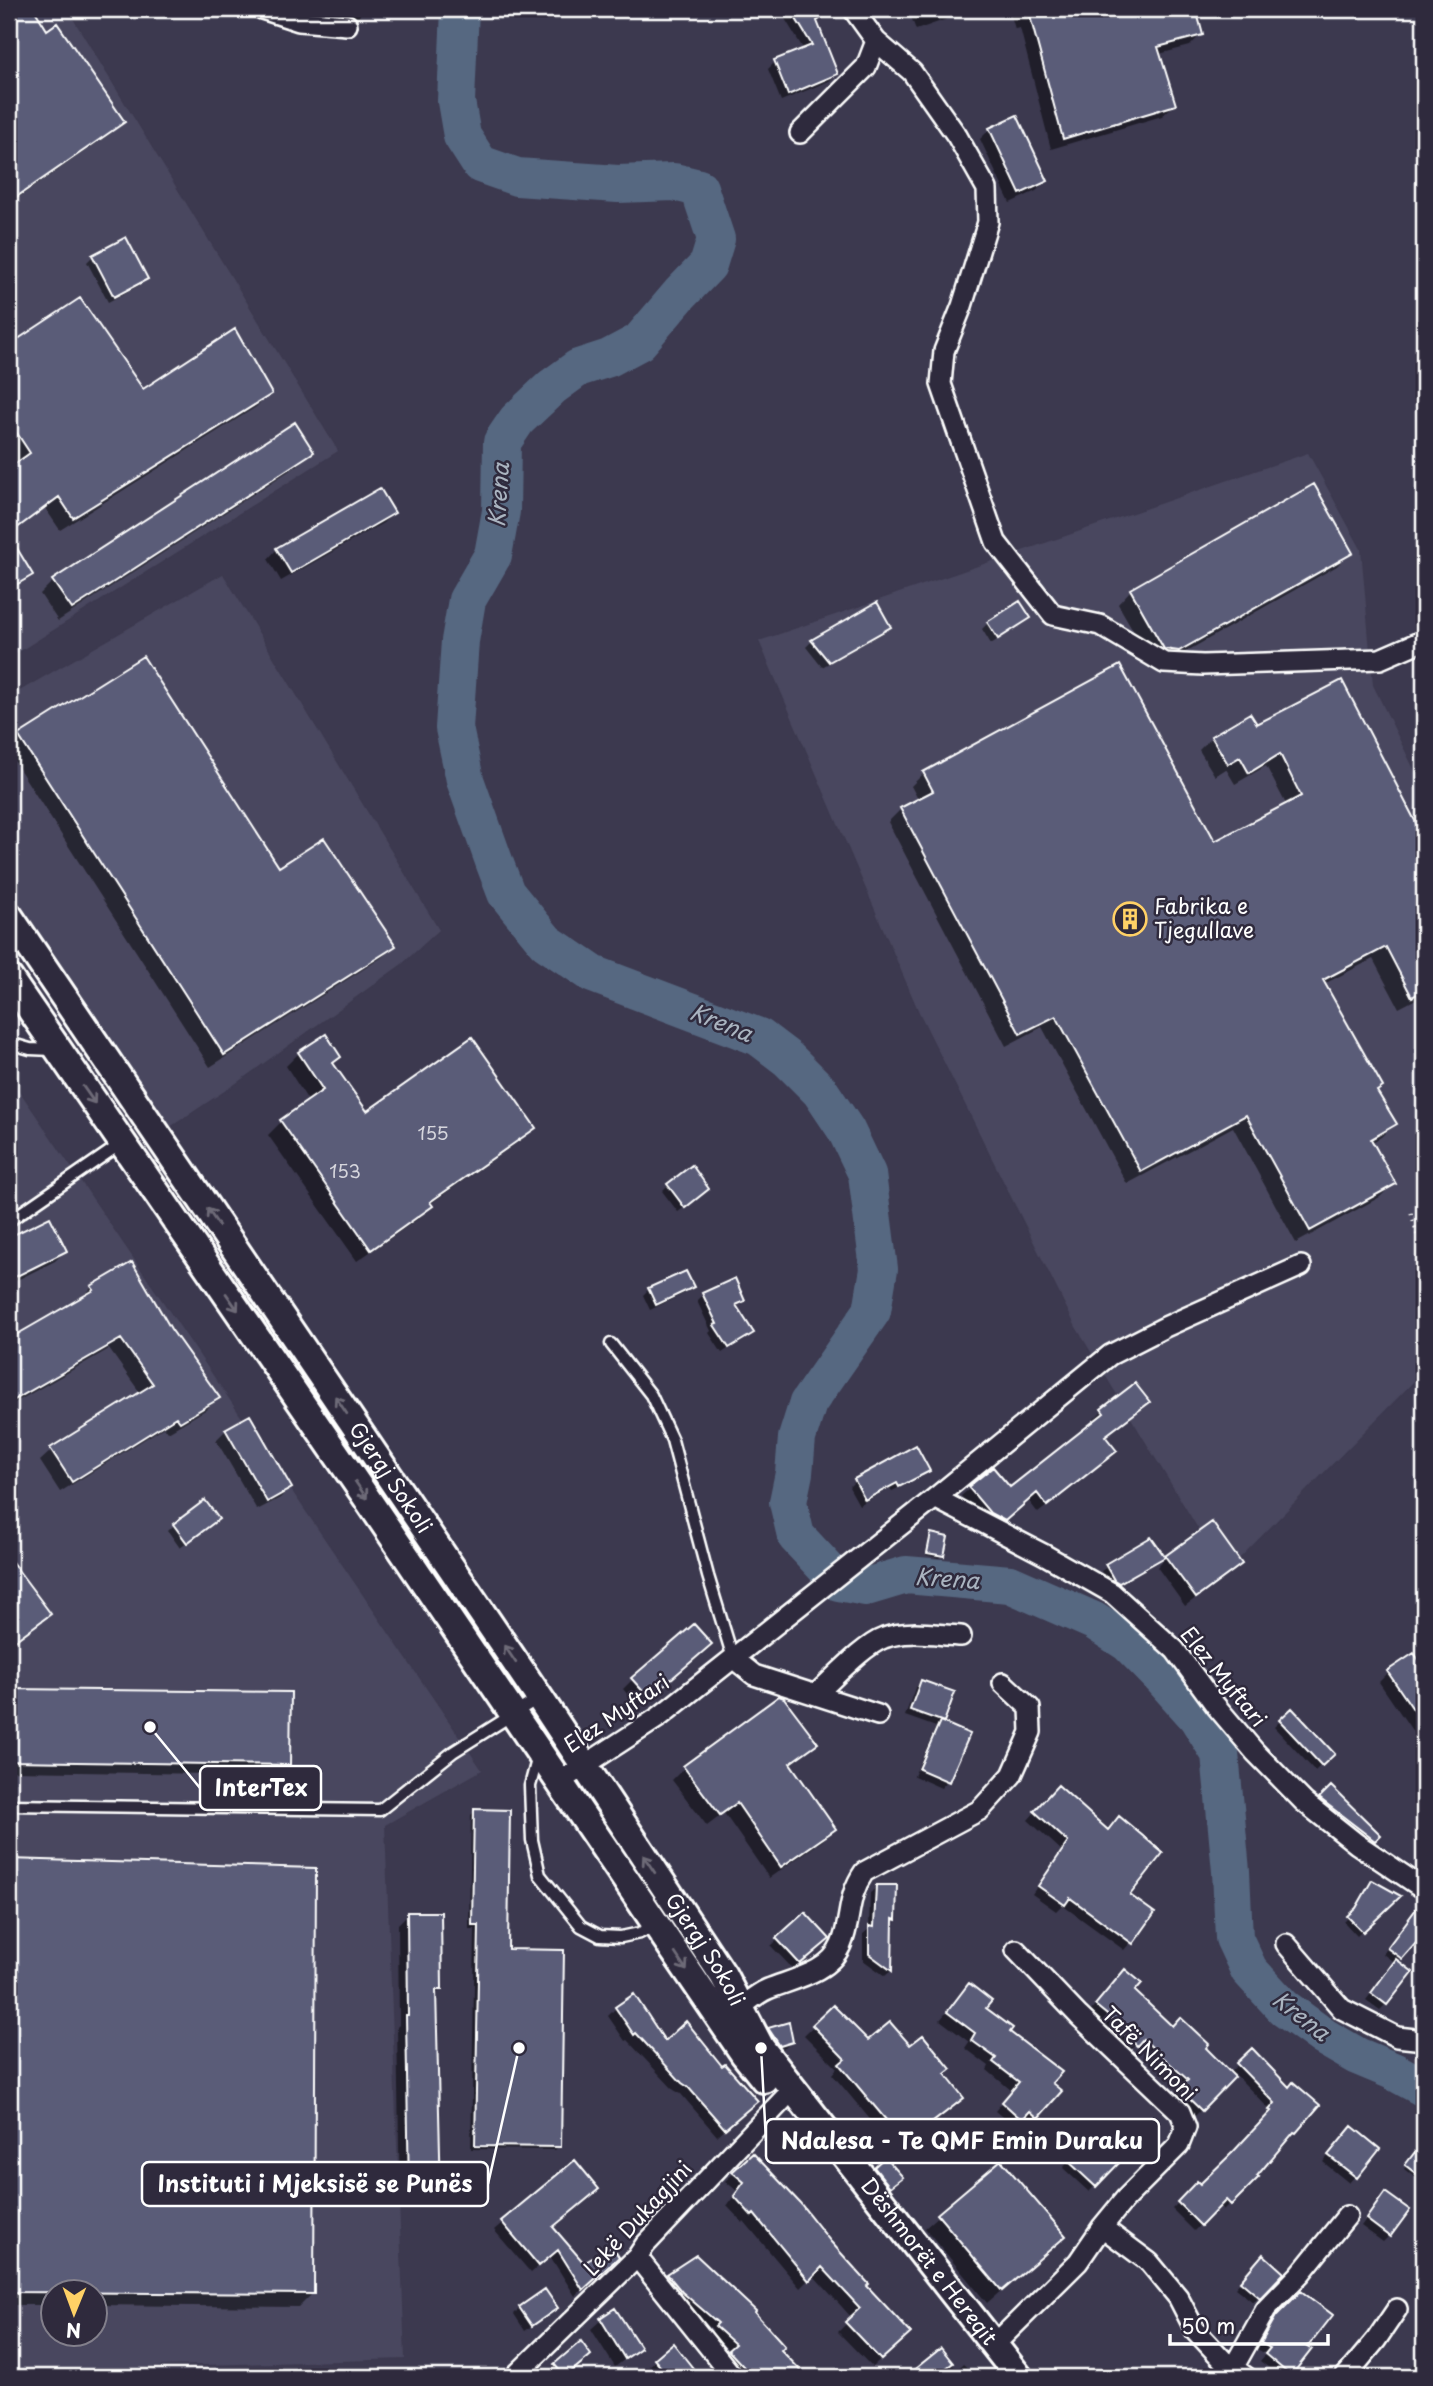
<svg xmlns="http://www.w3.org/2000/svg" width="1433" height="2386" viewBox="0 0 1433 2386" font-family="'Playpen Sans',sans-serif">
	<rect width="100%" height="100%" fill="#3c394f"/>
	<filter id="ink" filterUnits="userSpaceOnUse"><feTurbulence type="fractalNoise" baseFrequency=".0143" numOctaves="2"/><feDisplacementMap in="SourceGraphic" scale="14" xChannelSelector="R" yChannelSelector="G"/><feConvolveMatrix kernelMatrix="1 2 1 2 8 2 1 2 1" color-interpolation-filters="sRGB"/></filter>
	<g filter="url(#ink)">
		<path fill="#49475e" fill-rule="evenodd" d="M9 9H67L338 451 9 658Z
			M1308 453 1361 549 1373 685 1424 790V1371L1225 1573 1076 1327 919 1012 759 641Z
			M223 574 439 930 402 964 235 1084 170 1127 9 887V697Z
			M9 1076 482 1770 385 1825 405 2359 166 2366 36 2377H9ZM52 2292H94V2334H52Z"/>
		<path fill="#0007" d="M9 9H32L47 32 123 121 110 134 9 204Z
			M291 9H362L359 17 353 23 325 13 321 17 300 15Z
			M779 9H830L824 17 816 22 836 74 829 81 781 101 768 69 775 62 804 50Z
			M883 9H975L916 30 908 9 886 17Z
			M1009 9H1194L1201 34 1190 46 1159 54 1174 105 1162 116 1051 149 1020 28 1015 29Z
			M990 129 1046 181 1036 191 1010 203 980 139Z
			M93 256 146 279 140 285 108 302 87 262Z
			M80 301 142 391 269 394 256 407 60 530 45 508 9 535V470L16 465 9 454V347Z
			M311 451 298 465 58 621 40 594 53 581Z
			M1313 487 1350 552 1337 566 1164 664 1151 661 1118 604 1131 590Z
			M393 513 383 523 281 581 268 559 277 549Z
			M9 538 30 574 9 593Z
			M1029 618 991 644 982 629 988 623Z
			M889 627 883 633 822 667 806 647 812 641Z
			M1341 682 1424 842V995L1399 1008 1373 959 1324 984 1381 1087 1376 1092 1394 1124 1381 1137 1371 1143 1393 1184 1380 1197 1296 1243 1233 1127 1127 1184 1042 1027 1006 1046 888 822 901 809 919 801 911 786 924 773 1215 843 1287 806 1266 766 1235 784 1226 769 1215 776 1199 750 1212 737 1256 727Z
			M19 737 278 869 394 946 381 958 210 1067 9 753V747Z
			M299 1053 332 1064 366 1114 534 1127 521 1140 430 1204 431 1206 418 1219 357 1261 268 1135 281 1122 309 1102 286 1066Z
			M668 1185 701 1195 678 1212 662 1191Z
			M49 1219 65 1251 55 1261 9 1284V1239Z
			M92 1287 218 1397 207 1409 168 1432 164 1427 60 1492 40 1461 52 1450 141 1394 109 1349 9 1406V1341L81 1299Z
			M692 1287 685 1293 650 1310 643 1295 649 1289Z
			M703 1295 743 1300 736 1308 751 1333 722 1353 709 1333 711 1331 697 1301Z
			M1135 1385 1104 1437 1107 1459 1038 1513 1028 1500 996 1528 982 1521 961 1496 993 1469 1010 1489 1096 1421 1094 1419 1102 1411Z
			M226 1430 290 1488 280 1498 257 1510 216 1440Z
			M928 1470 921 1477 892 1491 890 1488 859 1505 849 1487 855 1481Z
			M174 1525H211L180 1548 168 1531Z
			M932 1535 942 1555 939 1558 926 1555 929 1538Z
			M1151 1539 1164 1558 1113 1587 1109 1585 1101 1571Z
			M1166 1557 1240 1563 1230 1573 1185 1606 1157 1567Z
			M9 1561 48 1613 9 1646Z
			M699 1654 638 1707 623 1689 633 1679Z
			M1414 1655 1424 1671V1748L1379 1682 1388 1673Z
			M921 1682 942 1721 940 1723 968 1735 947 1781 941 1788 914 1776 936 1727 905 1716 915 1688Z
			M9 1690 289 1694 288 1764 278 1775 9 1771Z
			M779 1698 816 1743 790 1765 834 1829 822 1841 769 1878 724 1813 707 1826 672 1780 684 1768Z
			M1292 1710 1332 1754 1315 1771 1274 1727Z
			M1331 1788 1379 1835 1367 1846 1314 1805Z
			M1051 1794 1127 1895 1131 1942 1124 1950 1062 1905 1056 1911 1032 1894 1062 1851 1028 1820Z
			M475 1811 507 1950 559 2146 555 2150 471 2149 475 1929H469L471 1815Z
			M9 1861 315 1869 312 2294 299 2307 94 2305V2292H52V2305H9Z
			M1372 1883 1393 1901 1357 1936 1344 1922 1352 1914Z
			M877 1887 894 1919 891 1922V1971L885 1976 863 1960V1934L869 1929 870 1893Z
			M1419 1909 1424 1914V1931L1396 1962 1386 2004 1380 2010 1366 2000 1395 1963 1383 1954 1412 1915Z
			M408 1914 440 1990 434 1996 439 2193 429 2203 400 2201 397 2027 399 2025 398 1924Z
			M805 1914 821 1945 793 1969 771 1946Z
			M1119 1977 1172 2028 1203 2048 1229 2073 1252 2051 1295 2132 1255 2176 1256 2177 1223 2210 1219 2205 1194 2231 1172 2209 1197 2184 1200 2186 1266 2119 1264 2117 1270 2110 1235 2074 1195 2116 1174 2096 1183 2087 1136 2044 1129 2051 1110 2032 1112 2030 1090 2012Z
			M969 1985 984 2008 1008 2032 1050 2083 1059 2091 1029 2125 1021 2118 1013 2126 995 2111 1012 2091 987 2070 989 2066 965 2048 969 2042 940 2020Z
			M833 2007 868 2043 910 2048 943 2075 961 2098 892 2154 881 2139 884 2136 832 2074 837 2068 804 2035Z
			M616 2008 665 2043 747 2109 717 2136 681 2094 674 2090 627 2040 625 2041 608 2016Z
			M769 2030 791 2042 785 2048 773 2051 763 2036Z
			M1346 2135 1378 2149 1349 2183 1323 2162Z
			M1091 2137 1118 2161 1089 2192 1063 2168Z
			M1415 2154 1424 2162V2170L1417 2179 1404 2169Z
			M753 2156 864 2287 908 2333 872 2367 838 2332 852 2318 813 2275 800 2288 744 2221 743 2223 727 2206 737 2191 725 2181Z
			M885 2160 900 2177 887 2189 873 2171Z
			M574 2162 551 2228 583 2265H609L575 2296 550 2256 531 2273 494 2230Z
			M1001 2162 1064 2236 987 2303 925 2228Z
			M1379 2201 1389 2236 1383 2242 1361 2226Z
			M696 2257 753 2313 779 2350 802 2375 800 2377H741L723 2357 730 2351 710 2333 713 2330 676 2298 662 2281Z
			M1257 2263 1282 2273 1253 2302 1235 2288Z
			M1301 2293 1290 2374 1287 2377H1281L1260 2361 1266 2354 1257 2349 1270 2324Z
			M520 2308H556L525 2331 514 2314Z
			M601 2320 639 2348 615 2367 591 2329Z
			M581 2344 588 2355 561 2377 553 2367Z
			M673 2346 698 2377H658L649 2366Z
			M1424 2349V2377H1405Z
			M941 2351 957 2370 963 2364 978 2377H909Z"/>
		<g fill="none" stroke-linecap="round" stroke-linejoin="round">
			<path stroke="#566881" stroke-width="38" d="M460 9 456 101 462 136 480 164 517 177 618 184 674 182 699 188 716 239 708 265 680 294 639 342 609 358 578 368 552 387 517 420 502 442 501 511 493 555 467 600 460 641 454 728 465 780 495 864 506 893 546 942 593 974 759 1037 788 1059 820 1091 846 1130 867 1174 879 1269 872 1311 808 1403 797 1438 794 1473 788 1502 796 1536 839 1582 866 1587 906 1575 1010 1584 1094 1621 1128 1643 1164 1680 1197 1717 1220 1754 1231 1871 1234 1938 1249 1970 1284 2008 1324 2037 1357 2056 1393 2071 1424 2088"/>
		</g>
		<path fill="#5a5b78" stroke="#fff" stroke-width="2" d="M9 9H34L47 30 57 23 125 122 9 202Z
			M790 9H835L817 21 838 74 788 95 774 60 812 45Z
			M1028 9H1128L1129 17 1160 9H1196L1203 35 1158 47 1176 105 1063 139Z
			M1017 115 1048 181 1020 194 989 128Z
			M126 237 148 279 114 297 92 255Z
			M80 298 143 389 235 329 272 394 73 518 59 497 9 534V468L30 453 9 421V345Z
			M295 422 314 452 72 609 52 580Z
			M1314 484 1353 553 1179 651 1164 649 1130 589Z
			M380 488 395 513 291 573 276 548Z
			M9 535 33 575 9 589Z
			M1020 601 1031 618 998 639 987 622Z
			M877 602 891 627 829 662 811 640Z
			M143 656 279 867 324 838 396 946 224 1055 18 735Z
			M1120 665 1215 841 1301 796 1280 754 1249 773 1240 757 1228 764 1211 736 1250 713 1257 724 1342 680 1424 838V990L1412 997 1386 947 1323 980 1383 1087 1377 1091 1397 1124 1371 1139 1396 1184 1310 1231 1246 1115 1141 1172 1056 1016 1020 1034 900 808 933 791 923 772Z
			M326 1034 341 1057 333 1063 367 1111 472 1037 536 1128 430 1202 433 1206 371 1250 280 1120 323 1090 298 1052Z
			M692 1165 709 1189 685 1208 667 1184Z
			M50 1217 67 1251 9 1280V1237Z
			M132 1262 171 1329 220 1398 180 1422 176 1417 72 1482 50 1448 153 1384 121 1339 9 1403V1339L94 1290 91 1286Z
			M686 1271 694 1287 656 1305 648 1288Z
			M735 1278 745 1301 736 1305 754 1333 729 1348 714 1325 717 1324 702 1293Z
			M1135 1383 1150 1402 1105 1436 1117 1451 1047 1506 1037 1493 1005 1521 990 1513 968 1487 993 1467 1010 1487 1104 1413 1101 1409Z
			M250 1415 292 1488 267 1502 225 1429Z
			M916 1445 930 1471 899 1487 897 1483 865 1500 854 1479Z
			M205 1500 219 1519 187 1543 173 1524Z
			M1212 1522 1242 1564 1196 1598 1165 1556Z
			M931 1533 948 1537 944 1556 927 1553Z
			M1151 1537 1165 1557 1119 1583 1114 1580 1105 1564Z
			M9 1558 51 1614 9 1645Z
			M694 1624 712 1644 649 1698 631 1678Z
			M1414 1653 1424 1667V1725L1387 1671Z
			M921 1680 955 1692 944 1722 910 1710Z
			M9 1689 291 1692 290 1765 9 1761Z
			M779 1696 784 1698 818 1743 790 1763 836 1829 781 1867 737 1803 720 1815 683 1766Z
			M1292 1708 1335 1754 1322 1766 1279 1720Z
			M940 1721 970 1734 949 1782 919 1769Z
			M1058 1785 1108 1830 1119 1816 1163 1853 1130 1895 1155 1913 1133 1944 1070 1898 1065 1905 1038 1886 1068 1842 1034 1811Z
			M1331 1786 1381 1835 1375 1841 1319 1798Z
			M474 1809 510 1810 508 1949 564 1950 561 2147 475 2146 479 1925H472Z
			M9 1859 316 1868 314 2294 9 2292Z
			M1372 1880 1401 1896 1363 1932 1347 1916 1356 1908Z
			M876 1885H897L896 1920 893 1919 892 1971 869 1954V1926L874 1927Z
			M1422 1901H1424V1934L1402 1959 1387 1948Z
			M407 1912H441L442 1990H436L441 2194 409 2192 406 2015H408Z
			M805 1912 830 1939 800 1964 776 1938Z
			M1396 1959 1413 1972 1387 2005 1371 1993Z
			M1125 1969 1142 1983 1135 1991 1172 2026 1180 2017 1209 2044 1206 2048 1235 2077 1202 2111 1179 2089 1188 2080 1143 2039 1137 2046 1115 2025 1117 2023 1095 2005Z
			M969 1983 992 2001 986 2008 1013 2028 1010 2032 1062 2072 1052 2083 1062 2091 1038 2118 1030 2111 1022 2120 1002 2102 1019 2082 993 2062 996 2058 971 2040 975 2033 947 2012Z
			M634 1994 665 2041 686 2021 722 2066 725 2064 758 2101 725 2129 688 2087 682 2083 636 2033 634 2035 615 2007Z
			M833 2005 868 2040 890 2022 910 2045 923 2035 951 2069 945 2074 964 2098 902 2146 888 2129 892 2127 839 2064 845 2059 812 2025Z
			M789 2022 793 2042 780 2046 768 2028Z
			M1252 2048 1289 2087 1293 2082 1320 2105 1296 2133 1294 2132 1257 2176 1259 2177 1231 2205 1226 2200 1201 2226 1177 2202 1197 2181 1200 2184 1233 2152 1271 2111 1269 2110 1275 2103 1236 2063Z
			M1352 2126 1380 2149 1357 2178 1328 2155Z
			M1091 2134 1121 2161 1096 2187 1067 2160Z
			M1415 2152 1424 2160V2180L1405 2165Z
			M753 2153 800 2203 831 2242 869 2284 867 2286 911 2333 881 2360 845 2322 860 2308 822 2267 809 2281 754 2214 752 2216 734 2196 744 2182 732 2172Z
			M885 2157 903 2177 890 2187 874 2167Z
			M575 2160 599 2189 553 2227 584 2263 612 2246 619 2257 583 2290 558 2250 539 2266 501 2221Z
			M1001 2160 1066 2236 1002 2291 937 2214Z
			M1385 2192 1410 2210 1390 2237 1366 2219Z
			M1263 2254 1284 2273 1260 2298 1240 2281Z
			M696 2255 756 2311 755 2313 785 2346 781 2350 807 2377H753L728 2350 735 2344 715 2326 718 2323 682 2292 667 2274Z
			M545 2289 558 2308 532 2326 519 2307Z
			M1301 2291 1333 2315 1308 2347 1312 2349 1291 2376 1265 2354 1270 2348 1261 2343 1276 2316Z
			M615 2308 641 2348 625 2359 600 2318Z
			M581 2341 591 2355 565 2377 554 2364Z
			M673 2343 700 2377H669L654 2359Z
			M941 2348 953 2363 934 2377H905Z"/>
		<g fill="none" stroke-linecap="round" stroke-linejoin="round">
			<defs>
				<path id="service" d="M9 1043 30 1049 53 1050
					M9 1221 122 1143
					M611 1344 651 1395 672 1440 708 1576 733 1658
					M538 1756 530 1786 532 1840 540 1875 581 1926 600 1936 621 1937 640 1933 655 1925
					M9 1805 380 1810 453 1752 539 1698"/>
				<path id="minor" d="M262 9 299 21 347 25
					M853 9 876 41 912 72 957 136 987 189 988 222 962 306 944 351 941 384 996 542 1053 615 1100 625 1164 663 1203 665 1380 659 1424 640
					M800 133 866 67 876 41
					M935 1498 1045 1555 1112 1593 1175 1650 1216 1706 1255 1752 1304 1802 1357 1844 1424 1889
					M733 1658 754 1675 878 1715
					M816 1694C833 1679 864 1645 884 1638 907 1629 937 1635 961 1636
					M559 1782 659 1717 935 1498 1110 1355 1165 1327 1301 1266
					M1286 1944 1342 2009 1397 2037 1424 2040
					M741 2007C749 2001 758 1993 768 1989 793 1979 829 1973 841 1945 852 1920 846 1898 864 1872L980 1810 1012 1775 1031 1732 1030 1708 1003 1683
					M1102 2227 1149 2262 1178 2297 1195 2330 1223 2360 1246 2377
					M637 2257 733 2377
					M993 2346 1078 2262 1102 2227 1125 2199 1179 2145 1186 2127 1180 2112 1079 2016 1016 1950
					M1233 2368 1266 2309 1300 2274 1347 2216
					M514 2377 637 2257 645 2245 793 2089
					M1345 2377 1376 2340 1397 2309"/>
				<g id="secondary">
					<path id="s1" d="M9 916 539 1697 723 1975 761 2048 1019 2377"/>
					<path d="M9 978 362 1491 744 2054 764 2079"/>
				</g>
			</defs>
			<use href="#service" stroke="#fff" stroke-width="15"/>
			<use href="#minor" stroke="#fff" stroke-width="24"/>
			<use href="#secondary" stroke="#fff" stroke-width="32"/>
			<path stroke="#fff" stroke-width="3.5" stroke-dasharray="2 5" stroke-linecap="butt" d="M1411 1213 1424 1258"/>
			<use href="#service" stroke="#2f2a3d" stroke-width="10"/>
			<use href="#minor" stroke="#2f2a3d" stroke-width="19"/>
			<use href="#secondary" stroke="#2f2a3d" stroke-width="26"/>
		</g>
		<defs><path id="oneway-shaft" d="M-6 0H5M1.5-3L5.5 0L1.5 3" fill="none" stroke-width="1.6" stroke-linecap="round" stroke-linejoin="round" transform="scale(1.75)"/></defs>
		<g stroke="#6d6a77">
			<use href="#oneway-shaft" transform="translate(89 1095) rotate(55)"/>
			<use href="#oneway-shaft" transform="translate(213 1217) rotate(-124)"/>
			<use href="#oneway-shaft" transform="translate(232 1302) rotate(55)"/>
			<use href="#oneway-shaft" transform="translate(341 1405) rotate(-124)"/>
			<use href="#oneway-shaft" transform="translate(361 1490) rotate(56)"/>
			<use href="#oneway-shaft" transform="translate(510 1654) rotate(-124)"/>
			<use href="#oneway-shaft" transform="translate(649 1864) rotate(-124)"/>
			<use href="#oneway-shaft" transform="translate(681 1962) rotate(56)"/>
		</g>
	</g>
	<defs>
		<symbol id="building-ring" viewBox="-11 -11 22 22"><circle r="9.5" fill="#2f2a3d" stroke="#ffd166" stroke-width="1.5"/><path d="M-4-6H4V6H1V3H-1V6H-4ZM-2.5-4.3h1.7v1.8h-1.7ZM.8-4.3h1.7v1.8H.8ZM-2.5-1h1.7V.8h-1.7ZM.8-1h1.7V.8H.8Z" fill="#ffd166"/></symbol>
	</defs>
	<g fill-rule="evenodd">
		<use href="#building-ring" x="1111" y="900" width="38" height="38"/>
	</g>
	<g text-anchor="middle" stroke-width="5" stroke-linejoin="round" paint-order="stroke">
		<g font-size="18" fill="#d6d6dd">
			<text x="433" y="1140">155</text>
			<text x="345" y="1178">153</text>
		</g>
		<g font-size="21" fill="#fff" stroke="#2f2a3d" text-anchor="start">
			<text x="1154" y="914">Fabrika e<tspan x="1154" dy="24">Tjegullave</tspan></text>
		</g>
		<g font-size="21" fill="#fff" stroke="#2f2a3d">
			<text dy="7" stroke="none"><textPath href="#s1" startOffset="679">Gjergj Sokoli</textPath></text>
			<text transform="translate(1223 1677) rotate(51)" y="7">Elez Myftari</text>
			<text transform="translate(617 1714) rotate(-34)" y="7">Elez Myftari</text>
			<text dy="7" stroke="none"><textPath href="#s1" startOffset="1246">Gjergj Sokoli</textPath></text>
			<text transform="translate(1149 2054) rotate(45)" y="7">Tafë Nimoni</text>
			<text transform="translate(638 2219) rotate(-47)" y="7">Lekë Dukagjini</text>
			<text dy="7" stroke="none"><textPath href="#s1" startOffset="1631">Dëshmorët e Hereqit</textPath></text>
		</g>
		<g font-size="23" font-style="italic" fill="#aab4c0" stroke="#2f2a3d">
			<text transform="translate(499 495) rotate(-86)" y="8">Krena</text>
			<text transform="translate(721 1023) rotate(22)" y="8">Krena</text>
			<text transform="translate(947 1579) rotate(4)" y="8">Krena</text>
			<text transform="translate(1301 2016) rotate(38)" y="8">Krena</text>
		</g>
	</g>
	<path fill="none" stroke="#fff" stroke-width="2.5" d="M150 1727L200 1788M761 2048L766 2141M519 2048L488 2184"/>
	<g fill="#fff" stroke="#2f2a3d" stroke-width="2.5">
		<circle cx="150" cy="1727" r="7"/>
		<circle cx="761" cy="2048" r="7"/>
		<circle cx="519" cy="2048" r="7"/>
	</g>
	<g fill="#2f2a3d" stroke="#fff" stroke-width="2.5">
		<rect x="200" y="1766" width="121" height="44" rx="7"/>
		<rect x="766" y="2119" width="393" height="44" rx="7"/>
		<rect x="142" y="2162" width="346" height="44" rx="7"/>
	</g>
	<g font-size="23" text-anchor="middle" font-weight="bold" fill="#fff">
		<text x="261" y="1796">InterTex</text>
		<text x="962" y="2149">Ndalesa - Te QMF Emin Duraku</text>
		<text x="315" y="2192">Instituti i Mjeksisë se Punës</text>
	</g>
	<rect width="1433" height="2386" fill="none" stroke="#2f2a3d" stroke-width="35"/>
	<rect x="18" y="18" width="1398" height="2351" fill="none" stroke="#fff" stroke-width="2.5" filter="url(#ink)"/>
	<g transform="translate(74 2313) rotate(181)"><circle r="33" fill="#2f2a3d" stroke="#827f8b" stroke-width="2"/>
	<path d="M0-5L12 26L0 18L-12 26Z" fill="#ffd166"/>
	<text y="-10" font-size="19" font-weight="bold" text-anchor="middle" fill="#ffffff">N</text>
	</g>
	<path d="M1170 2334v10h158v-10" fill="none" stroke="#ffffff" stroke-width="3.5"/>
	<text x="1181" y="2334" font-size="21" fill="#ffffff" stroke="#2f2a3d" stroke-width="5" paint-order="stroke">50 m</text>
</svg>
